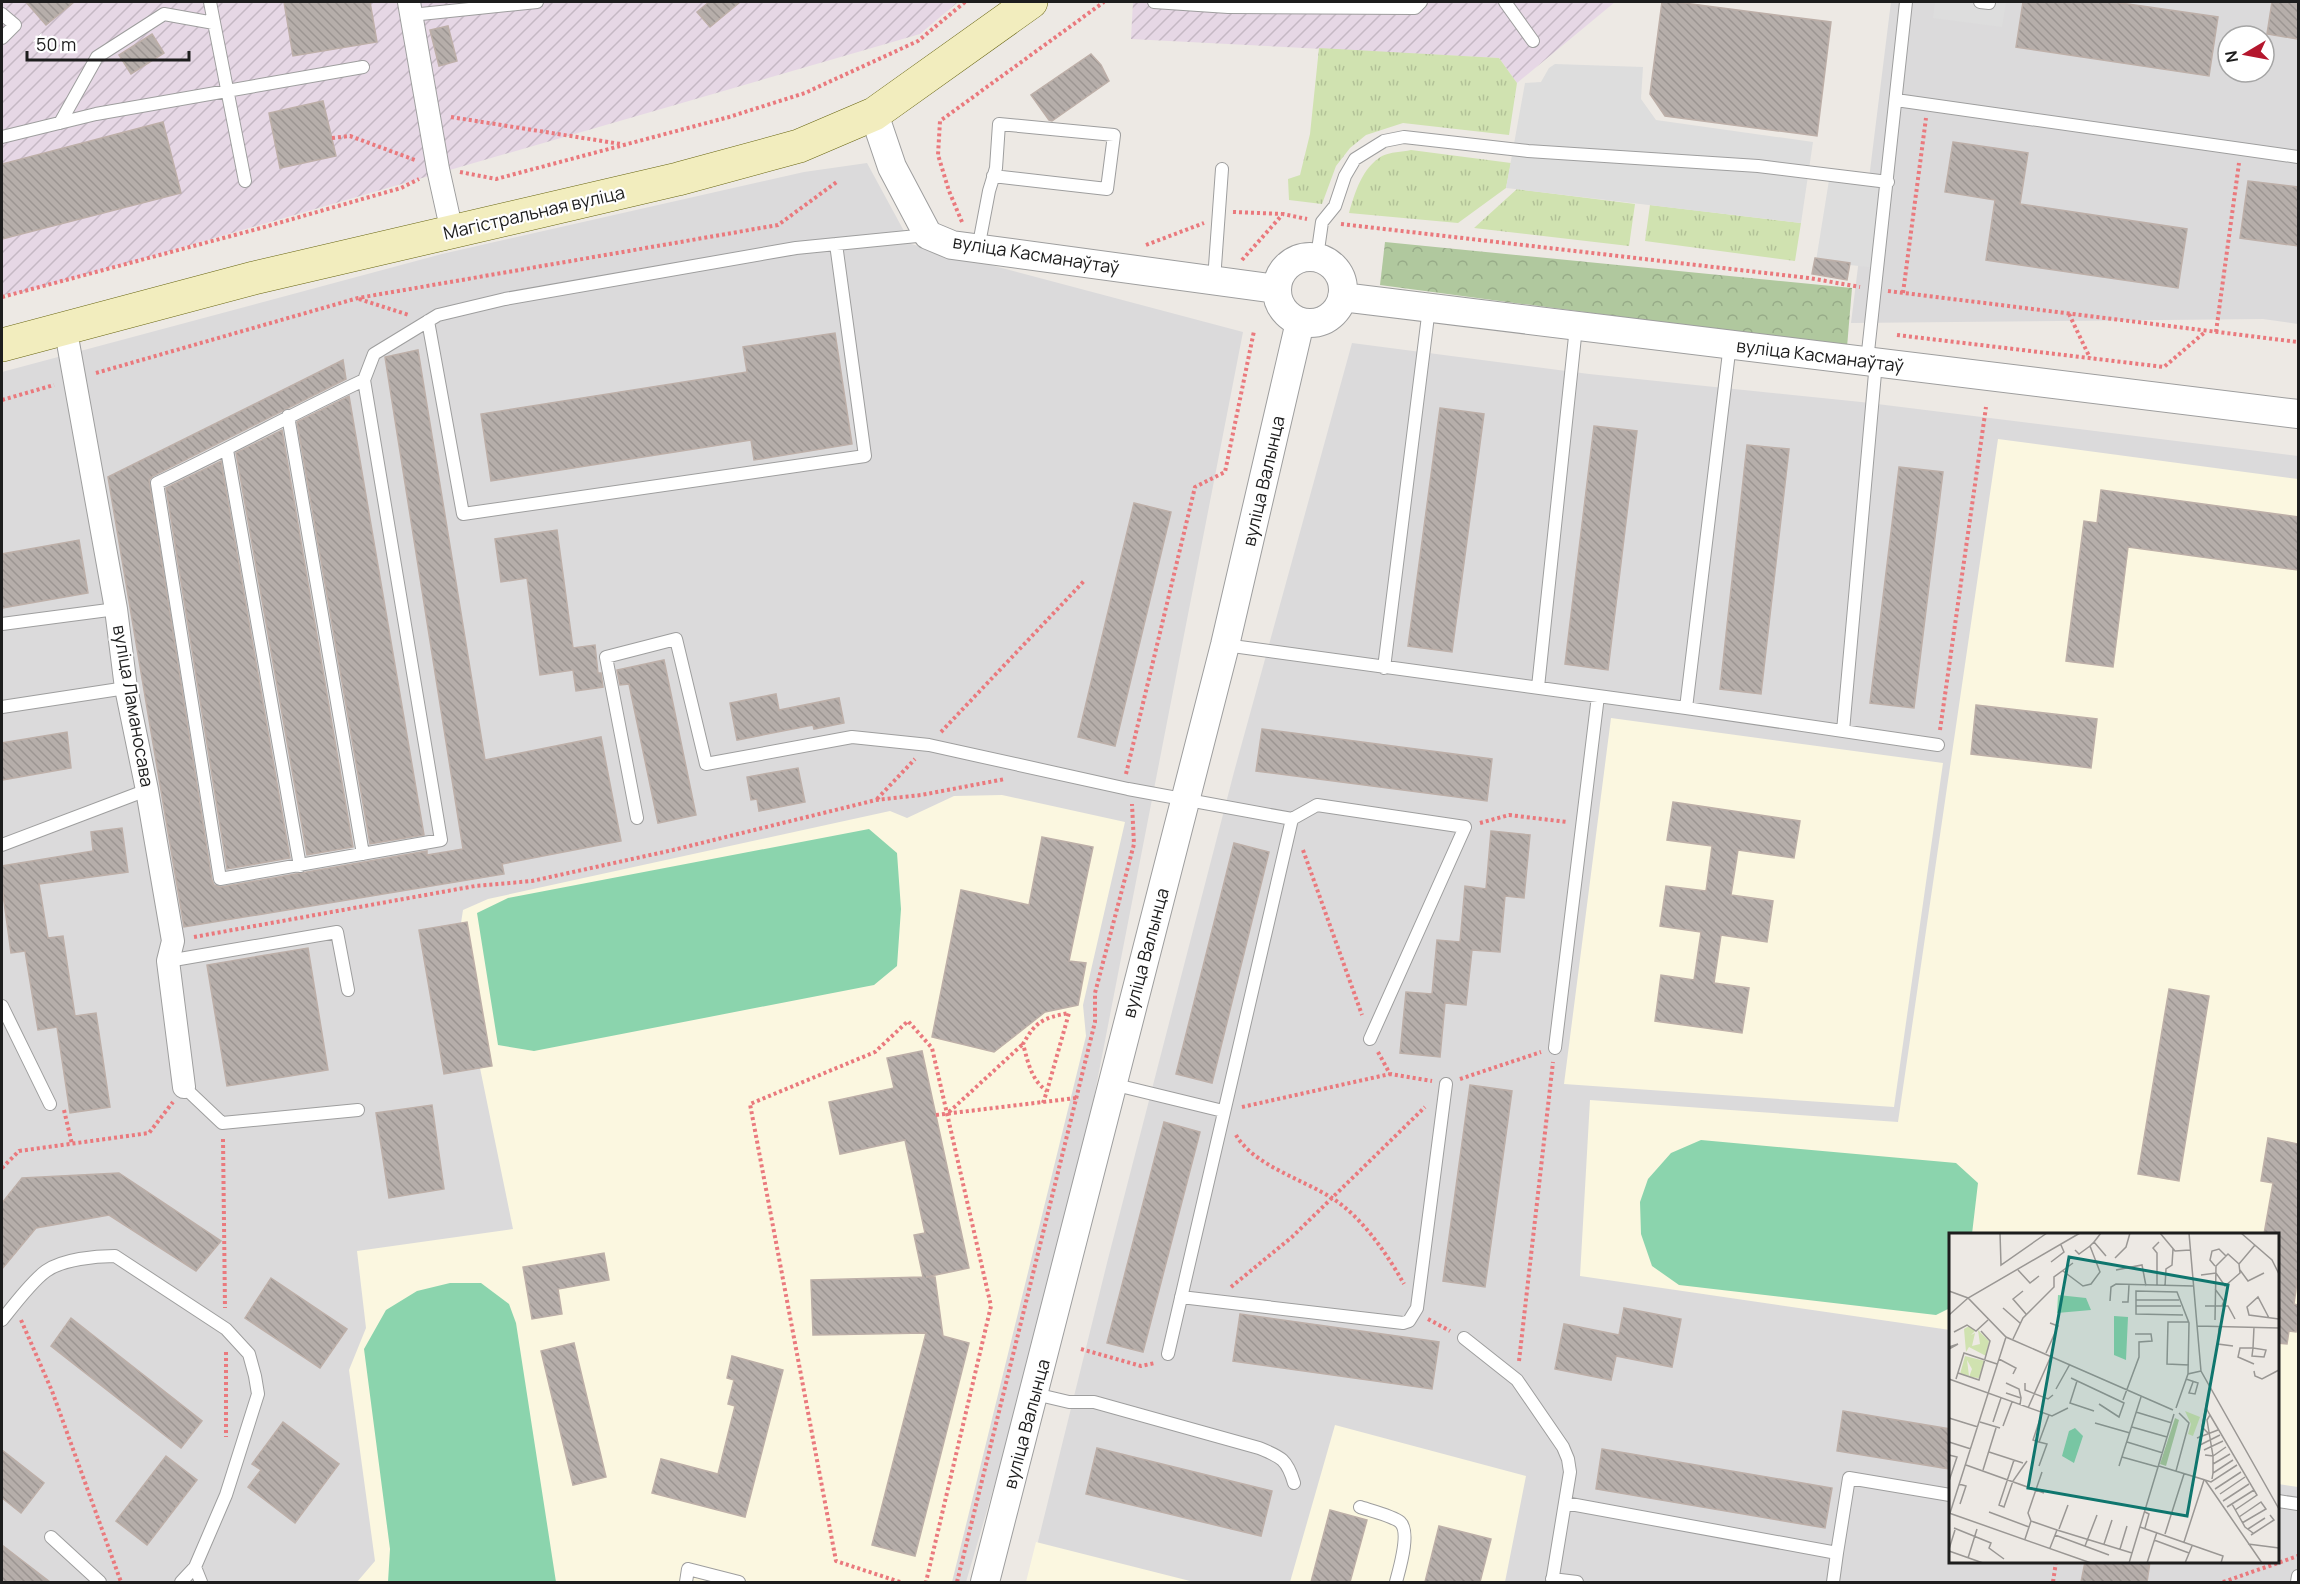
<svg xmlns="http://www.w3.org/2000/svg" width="2300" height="1584" viewBox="0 0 2300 1584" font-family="Manrope,sans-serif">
	<defs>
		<pattern id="industrial-furrows" width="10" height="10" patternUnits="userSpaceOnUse" patternTransform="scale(1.5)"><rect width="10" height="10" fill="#e6d7e5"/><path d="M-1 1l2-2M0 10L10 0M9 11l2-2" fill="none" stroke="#c5b8c4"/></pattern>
		<pattern id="grass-tufts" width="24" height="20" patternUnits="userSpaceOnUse" patternTransform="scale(1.5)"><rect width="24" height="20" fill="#d0e2b0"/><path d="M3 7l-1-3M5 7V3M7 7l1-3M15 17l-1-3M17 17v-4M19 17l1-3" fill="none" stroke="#b2c197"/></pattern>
		<pattern id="forest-crowns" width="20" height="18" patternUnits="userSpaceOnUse" patternTransform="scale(1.5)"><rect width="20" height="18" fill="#b0c89e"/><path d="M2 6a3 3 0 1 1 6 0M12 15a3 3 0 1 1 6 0" fill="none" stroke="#97ab88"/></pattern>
		<pattern id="building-back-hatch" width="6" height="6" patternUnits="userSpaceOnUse" patternTransform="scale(1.5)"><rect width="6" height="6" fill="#b6aeaa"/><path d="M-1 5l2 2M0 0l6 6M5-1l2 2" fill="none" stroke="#9c9592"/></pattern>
	</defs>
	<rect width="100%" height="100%" fill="#ede9e4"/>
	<path fill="#dbdadb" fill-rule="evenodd" d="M1891 2H2298V324L2263 319 1851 323ZM2228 36H2264V72H2228Z
		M867 163 911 244 1243 332 1066 1241 966 1582H2V372L442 254 804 172Z
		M1352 343 1589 374 1861 402 2298 456V1582H1028L1108 1259 1234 772ZM1950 1234H2278V1562H1950Z"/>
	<path fill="url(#industrial-furrows)" d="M2 2H958L920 34 156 255 22 292 2 295Z
		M1133 2H1615L1517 83 1499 58 1131 39Z"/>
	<path fill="#fbf7e0" d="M1998 439 2298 479V1487L2278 1484V1234H1950V1330L1580 1276 1590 1100 1898 1122Z
		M1611 718 1943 763 1894 1107 1564 1084Z
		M1002 795 1125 822 1083 1005 1086 1036 952 1582H357L375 1561 349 1370 366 1328 357 1251 513 1229 480 1068 492 1066 467 922 461 923 463 910 488 899 890 811 907 818 954 796Z
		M1335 1425 1526 1476 1505 1582H1290Z
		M1036 1542 1194 1582H1026Z"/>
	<path fill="url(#grass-tufts)" d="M1319 48 1499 58 1517 83 1509 135 1403 123 1366 135 1350 148 1336 166 1322 204 1289 200 1288 179 1300 175 1310 134Z
		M1411 150 1511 163 1506 188 1458 223 1349 213C1355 192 1362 168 1382 156 1390 152 1402 152 1411 150Z
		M1517 189 1635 204 1629 246 1474 228Z
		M1650 205 1801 223 1795 261 1645 241Z"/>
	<path fill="url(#forest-crowns)" d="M1385 242 1852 288 1847 347 1380 285Z"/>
	<path fill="#8bd4ad" d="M869 829 897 853 901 909 897 966 874 985 534 1051 498 1045 477 913 508 898Z
		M1701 1140 1956 1163 1978 1183 1972 1234H1950V1308L1936 1315 1679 1285 1652 1266 1641 1234 1640 1202 1648 1179 1671 1153Z
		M450 1283H481L509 1304 516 1323 556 1582H388L390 1549 364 1349 386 1310 417 1291Z"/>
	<path fill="#ddd" d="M1935 2H2006L2002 27 1933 18Z
		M1555 64 1643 67 1641 99 1656 120 1813 142 1801 223 1506 188 1525 83 1541 82 1549 68Z
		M1830 174 1888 182 1876 268 1816 261Z"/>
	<path fill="url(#building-back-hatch)" stroke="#bdafa8" stroke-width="1.5" d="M26 2H74L46 25Z
		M284 2H370L377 42 293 56Z
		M709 2H740L710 27 697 12Z
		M1662 2H1676L1831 22 1817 136 1665 116 1650 94Z
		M2023 2H2114L2218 17 2209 76 2016 47Z
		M2272 2H2298V39L2267 34Z
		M448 26 457 61 439 66 430 30Z
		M152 34 164 53 131 74 119 55Z
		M1091 54 1101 65 1109 81 1052 121 1049 120 1031 95Z
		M323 101 336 156 280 168 269 113Z
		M163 122 181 193 2 239V164Z
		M1953 142 2028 153 2020 204 2187 229 2178 288 1986 260 1995 200 1945 192Z
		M2248 181 2298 187V246L2240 238Z
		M1815 258 1850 263 1847 280 1812 274Z
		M835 333 852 444 754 460 751 440 491 481 481 414 747 372 743 347Z
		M418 350 485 760 601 737 621 841 502 864 504 874 184 927 108 477 343 360 346 379 153 476 149 480 212 880 214 885 221 887 427 851V855L463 849 385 357Z
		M349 396 424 835 370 844 297 422Z
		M1440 408 1484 414 1452 652 1408 646Z
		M1594 426 1637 431 1608 670 1565 664Z
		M282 430 353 847 307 855 236 453Z
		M1747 445 1789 449 1761 694 1720 689Z
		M221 461 290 858 227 869 166 488Z
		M1899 467 1943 472 1914 708 1870 703Z
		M2101 490 2298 517V570L2128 547 2113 667 2066 661 2084 521 2097 523Z
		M1134 503 1171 512 1115 746 1078 737Z
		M557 530 573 648 595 645 598 673H601L603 687 576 691 573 670 540 675 527 578 501 582 495 539Z
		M79 540 88 593 2 608V554Z
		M664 660 696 815 658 823 629 684 620 685 617 670Z
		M776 694 779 710 839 698 844 723 814 729 813 725 737 740 730 703Z
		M1976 705 2097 719 2091 768 1971 754Z
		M1262 729 1492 759 1487 801 1256 771Z
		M67 732 71 768 2 780V743Z
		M798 768 805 802 759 811 757 799 751 800 747 777Z
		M1673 802 1800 821 1794 858 1738 850 1731 895 1773 901 1767 942 1721 935 1714 983 1749 988 1742 1033 1655 1021 1661 975 1694 980 1701 932 1660 926 1666 886 1706 891 1712 846 1667 840Z
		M122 828 128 872 39 884 48 938 63 936 75 1016 96 1013 110 1107 70 1113 57 1027 38 1030 25 951 11 953 2 887V866L93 851 91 832Z
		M1491 831 1530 835 1524 898 1505 896 1500 952 1472 950 1466 1005 1445 1003 1440 1057 1400 1053 1406 992 1432 994 1437 940 1460 942 1465 886 1486 889Z
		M1042 837 1093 847 1069 961 1086 963 1078 1005 1045 1012 994 1052 932 1037 961 890 1029 905Z
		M1234 843 1269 852 1212 1083 1176 1074Z
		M467 922 492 1066 444 1074 419 930Z
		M308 948 328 1070 227 1086 207 965Z
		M2169 989 2209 996 2179 1181 2138 1174Z
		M922 1051 969 1268 926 1277H935L943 1336 969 1343 915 1556 872 1545 926 1333 813 1335 811 1280 923 1277 914 1235 925 1233 905 1140 840 1154 829 1102 894 1088 887 1058Z
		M1470 1085 1512 1091 1485 1287 1443 1281Z
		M432 1105 444 1189 389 1198 376 1113Z
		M1164 1122 1200 1132 1143 1352 1107 1343Z
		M2268 1138 2298 1144V1276L2294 1304 2298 1305V1320L2296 1332 2289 1331 2287 1344 2277 1343V1234H2264L2273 1183 2261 1181Z
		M119 1173 221 1241 196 1271 109 1215 36 1228 2 1269V1203L22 1178Z
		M604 1253 609 1280 558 1289 562 1314 532 1319 523 1267Z
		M271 1278 347 1329 320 1368 245 1318Z
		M1624 1308 1681 1319 1672 1367 1616 1356 1611 1380 1555 1369 1564 1324 1619 1335Z
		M1240 1314 1439 1342 1432 1389 1233 1361Z
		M71 1318 202 1421 181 1448 51 1346Z
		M574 1343 606 1477 573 1485 541 1351Z
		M732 1356 783 1370 745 1517 652 1493 661 1459 718 1474 735 1406 728 1404 734 1380 727 1378Z
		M1843 1411 1950 1429V1469L1837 1451Z
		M283 1422 339 1464 295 1523 248 1487 261 1470 252 1464Z
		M1097 1448 1272 1491 1261 1536 1086 1494Z
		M1602 1449 1832 1488 1825 1528 1596 1489Z
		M2 1450 44 1483 21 1513 2 1498Z
		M166 1456 197 1480 147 1545 116 1521Z
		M1330 1510 1367 1520 1350 1582H1311Z
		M1439 1526 1491 1539 1480 1582H1425Z
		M2 1545 50 1582H2Z
		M2085 1562H2150L2147 1582H2081Z"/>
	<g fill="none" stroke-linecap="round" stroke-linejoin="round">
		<defs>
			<path id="service" d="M210 2 245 181
				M1154 2 1228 7 1415 8 1421 2
				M1505 2 1533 41
				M1980 2 1989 3
				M2 14 15 25 2 38
				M411 15 537 2
				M1896 100 2298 157
				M60 123 97 57 164 14 214 23
				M2 137 96 114 363 67
				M978 249 989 191 996 168 999 124 1114 135 1107 189 993 176
				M1317 257 1322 222 1335 206 1345 176 1355 159 1384 141 1404 137 1528 151 1758 166 1888 182
				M1214 280 1222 169
				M428 321 463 514 865 456 836 244
				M1867 361 1906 2
				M364 380C294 413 227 450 157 483L220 879 441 840 364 380 374 354 438 315 505 299 796 248 927 235
				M288 416 363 854
				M227 450 300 866
				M2 624 116 609
				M1225 645 1686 708 1938 745
				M1384 668 1429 308
				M1538 687 1576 327
				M2 707 126 688
				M1686 708 1730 344
				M1843 731 1876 362
				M637 818 606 657 676 639 706 764 852 737 929 745 1128 789 1292 819
				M2 845 147 790
				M168 961 337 932 348 990
				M2 1006 50 1104
				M1555 1048 1598 696
				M1112 1084 1223 1111
				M184 1087 222 1123 358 1110
				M1181 1297 1403 1323 1409 1321 1417 1308 1446 1084
				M2 1320C13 1306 32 1281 46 1271 63 1259 96 1256 115 1256L226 1329 249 1354 255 1376 258 1394 226 1495 195 1567 181 1582
				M1464 1338 1517 1380 1563 1447 1568 1459 1570 1472 1552 1582
				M1168 1354 1292 819 1317 805 1465 827 1370 1039
				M1035 1394 1069 1402H1094L1259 1448C1281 1457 1287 1459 1294 1483
				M2278 1501 2298 1504
				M1565 1503 1837 1553 1833 1582
				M1360 1507C1369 1510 1393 1516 1400 1522 1411 1532 1399 1570 1396 1582
				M51 1537 100 1582
				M1837 1553 1849 1478 1950 1495
				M195 1567 201 1582
				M1552 1579 1577 1582
				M686 1582 688 1569 739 1582
				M2297 1582 2298 1576"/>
			<path id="minor" d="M409 2 438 169 452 232
				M65 326 116 609 126 688 147 790 173 941 168 961 184 1087"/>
			<path id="tertiary" d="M874 114 892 167 928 235 952 245 1277 289
				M1277 290a33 33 0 1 1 66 0a33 33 0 1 1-66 0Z
				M1342 297 2298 414
				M985 1582 1225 645 1300 322"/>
			<path id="secondary" d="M2 345 254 278 678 179 799 146 874 114 1031 2"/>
		</defs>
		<use href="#service" stroke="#9e9e9e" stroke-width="14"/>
		<use href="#minor" stroke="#9e9e9e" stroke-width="24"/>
		<use href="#tertiary" stroke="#9e9e9e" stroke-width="30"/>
		<use href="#secondary" stroke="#686511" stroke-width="34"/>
		<path stroke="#ea797d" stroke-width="4" stroke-dasharray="3 3" stroke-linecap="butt" d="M451 117 621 144
			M332 138 350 136 415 160
			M460 172 496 179 729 117 805 93 918 41 965 2
			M1233 212 1282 214
			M962 222 949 191 938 155 940 121 1104 2
			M1341 224 1809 278 1860 287
			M1146 245 1204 223
			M1242 260 1283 214 1307 219
			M1888 291 2298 342
			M1903 293 1926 118
			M2 297 261 228 401 188 419 179
			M359 299 409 315
			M2069 314 2090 358
			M2216 332 2239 163
			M1897 335 2164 367 2205 332
			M96 373 358 298 778 225 838 181
			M2 400 54 385
			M1940 730 1986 407
			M941 732 1085 580
			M1126 774 1195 487 1225 472 1254 331
			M877 799 915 759
			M1480 823 1509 815 1567 822
			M1303 850 1362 1015
			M194 937 475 886 532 881 673 850 876 800 921 795 1005 779
			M1378 1052 1390 1074 1432 1081
			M1460 1079 1541 1052
			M1043 1103 1047 1091 1069 1013C1043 1018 1036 1021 1023 1044 1028 1062 1031 1080 1047 1091
			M1242 1107 1390 1074
			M64 1110 72 1144
			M949 1112 1023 1044
			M936 1115 1076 1098
			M1236 1135C1253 1165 1304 1180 1332 1198 1362 1217 1387 1254 1404 1284
			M223 1139 225 1308
			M2 1168 19 1151 149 1133 173 1102
			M1231 1287 1292 1237 1425 1107
			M1428 1319 1450 1331
			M21 1320 52 1391 121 1582
			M1081 1349 1141 1366 1155 1363
			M226 1352V1437
			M1519 1361 1553 1062
			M900 1582 836 1561 750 1104 875 1052 908 1021 932 1048 991 1306 926 1582
			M957 1582 1095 1022V993L1134 844 1132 804
			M2053 1582 2056 1562
			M2223 1582 2298 1556"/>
		<use href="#service" stroke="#fff" stroke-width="12"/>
		<use href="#minor" stroke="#fff" stroke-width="22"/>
		<use href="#tertiary" stroke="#fff" stroke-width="28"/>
		<use href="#secondary" stroke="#f2edbe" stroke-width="33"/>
	</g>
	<g text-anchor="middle" stroke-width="4.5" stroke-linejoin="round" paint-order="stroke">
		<g font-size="18" fill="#1d1d1d" stroke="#fff">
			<text transform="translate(534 213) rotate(-13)" y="6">Магістральная вуліца</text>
			<text transform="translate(1036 255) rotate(9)" y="6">вуліца Касманаўтаў</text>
			<text transform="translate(1820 356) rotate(7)" y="6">вуліца Касманаўтаў</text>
			<text transform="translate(1264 481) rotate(-77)" y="6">вуліца Валынца</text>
			<text transform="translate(133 706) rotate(80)" y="6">вуліца Ламаносава</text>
			<text transform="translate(1146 953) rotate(-75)" y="6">вуліца Валынца</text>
			<text transform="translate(1027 1424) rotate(-75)" y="6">вуліца Валынца</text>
		</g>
	</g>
	<g transform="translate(1949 1233)">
		<rect width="330" height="330" fill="#ede9e4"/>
		<path d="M20 93 26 98 22 102 26 100 23 113 31 111 29 97 40 108 37 123 20 114 17 119 15 96ZM16 123 36 128 30 145 20 144 23 136 18 127 20 143 11 141ZM236 178 251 184 244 203 239 201 242 191Z" fill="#d0e2b0"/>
		<path d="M226 185 230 187 217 233 211 231Z" fill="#b0c89e"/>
		<path d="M109 62 137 65 142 77 108 80ZM165 83 179 84 177 127 165 122ZM126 195 134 203 125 230 113 223 120 198Z" fill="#8bd4ad"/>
		<path fill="none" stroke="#9a9794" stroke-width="1.5" d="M51 0 52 32 98 0M152 0 145 9 157 23M211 0 226 18 241 17M240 0 252 138 330 276M292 0 323 27 330 41M126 17 130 21 141 13M166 25 177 14 181 0M102 29 115 19 112 12M266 33 261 27 263 18 270 16 277 23M69 37 81 50 90 43M167 37 193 32 197 53M291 37 299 48 315 40M114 38 134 53 142 51 151 39 141 13 145 9M252 42 267 40 276 53 291 40 290 31M208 52V20L204 15 210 9M216 53 217 36 223 32 224 16M266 56 275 68 273 73M0 58 19 65 57 104 224 177M74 58 64 66 77 81M187 67H230M161 68 162 54 167 51 244 53M173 69H179L180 52M187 73H232M256 73H279L286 86M54 75 71 90M0 82 19 65 131 0M234 82 187 81V58L228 59 240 90 239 141M320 85 309 64 298 74 300 82 330 86M266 87 267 33 279 21 290 31 306 12M239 89H219L218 131 240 132M248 93 330 95M270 93 269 111 284 113M5 99 18 92 27 98 39 87M64 106 74 85 105 54V44L124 30M0 114 9 111 0 116M304 115 317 117 315 124 303 123ZM97 120 109 93 101 90M50 126 67 135 64 141M305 131 289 124 291 115H304L305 94M305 138 306 143 313 146 330 137M9 140 30 147 41 108 32 98M122 145 175 170 170 184 150 171M0 146 103 183 119 175M7 146 15 120 48 131M237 146 249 150 246 161 240 160 244 149M128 148 121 170 145 178M57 150 70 156 72 165M76 150V157L99 166 104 162M107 156 121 131M57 160 72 165 71 172M174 167 190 124V109L203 108 202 101H186M258 168 253 194 259 200M79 175 102 123M227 175 239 141 252 138M257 175 261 182 258 187 264 223 277 214M187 179 223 190M93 180 84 207 90 209 100 182M261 182 308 262 286 277M0 185 29 194M31 189 51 195M44 189 52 165M146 190 181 200M54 193 63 169M183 194 218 204M248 205 269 197M0 209 22 216M178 209 214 220M251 212 271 202M255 217 274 208M40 219 74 230M0 222 8 224 0 248M256 222 264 223V240M173 224 209 234M65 227 50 272 55 274 64 248 78 228M264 231 281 221M17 232 95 260M90 233 98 211 90 209M170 233 192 164M210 233 256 247 313 330M34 237 47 195M227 238 240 190 230 180M263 246 264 240 284 227M256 247 262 249 288 232M10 251 17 253 11 271M266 256 292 239M271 261 296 244M274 268 300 251M283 271 296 294 304 300M278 274 305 257M40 279 80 294M196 279 200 281 196 295M0 280 142 330M1 280 57 104M290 284 312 269 317 276 293 290M82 288 79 280 93 239M191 294 274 323 272 330M5 295 42 310 40 315 55 326M110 296 119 272M299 296 316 285M108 297 183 320M216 301 235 241M106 302 160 322M302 302 325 287 321 282M76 306 82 288 108 297 101 315M205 307 240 320M235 309 255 247M155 311 163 287M299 311 330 315M136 313 148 282M0 316 6 297M171 316 178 293M0 318 34 330M19 325 28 296M180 330 225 181M198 330 208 299M236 330 243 313"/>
		<path fill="#0f766e" fill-opacity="0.15" stroke="#0f766e" stroke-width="3" d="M120 24 279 52 238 283 79 255Z"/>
		<rect width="330" height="330" fill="none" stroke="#1d1d1d" stroke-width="3"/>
	</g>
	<rect width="2300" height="1584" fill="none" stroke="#1d1d1d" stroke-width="6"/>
	<g transform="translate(2246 54) rotate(260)"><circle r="28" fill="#ffffff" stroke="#a5a5a5" stroke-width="1.5"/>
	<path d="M0-4.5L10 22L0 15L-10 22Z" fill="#b4162d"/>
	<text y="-9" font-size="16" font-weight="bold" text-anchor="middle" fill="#1d1d1d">N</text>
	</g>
	<path d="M27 51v9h162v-9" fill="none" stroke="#1d1d1d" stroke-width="3"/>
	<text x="36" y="51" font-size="18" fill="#1d1d1d" stroke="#ffffff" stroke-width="4.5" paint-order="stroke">50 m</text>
</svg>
